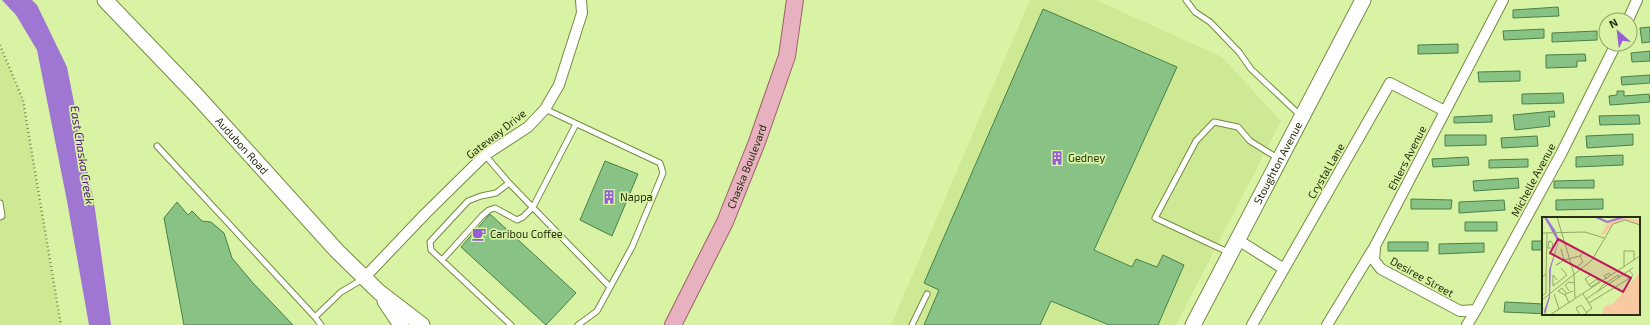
<svg xmlns="http://www.w3.org/2000/svg" width="1650" height="325" viewBox="0 0 1650 325" font-family="'Exo 2',sans-serif">
	<rect width="100%" height="100%" fill="#d9f3a5"/>
	<path fill="#cee993" d="M1030 0H1096L1222 57 1281 121 1176 325H891Z
		M0 46 23 100 61 325H0Z"/>
	<path fill="#9f77d2" d="M2 0H32L37 5 67 67 95 209 111 325H89L67 201 37 50 16 15Z"/>
	<path fill="#89c285" stroke="#498047" d="M1558 7 1559 16 1513 18V10Z
		M1043 9 1177 67 1094 250 1132 267 1136 259 1157 267 1163 255 1184 265 1158 325H1109L1051 301 1040 325H924L939 290 924 283Z
		M1650 27V42L1642 43 1640 28Z
		M1544 29V38L1504 40 1503 31Z
		M1597 31V40L1552 42V33Z
		M1458 44V53L1418 54V45Z
		M1650 51V61L1632 62 1631 53Z
		M1585 54 1586 61H1577V67L1546 68V55Z
		M1520 71V81L1479 82 1478 72Z
		M1650 75V83L1622 85 1621 77Z
		M1617 91H1624V96L1649 94 1650 102 1610 105 1609 96 1617 95Z
		M1563 93 1564 103 1522 104V94Z
		M1554 111 1555 117H1549L1550 126 1515 130 1513 115Z
		M1492 115V122L1454 123V117Z
		M1639 115 1640 124 1600 125 1599 116Z
		M1633 134V145L1587 148 1586 136Z
		M1445 135H1486V145L1445 146Z
		M1537 136 1538 146 1502 148 1501 138Z
		M1623 155V165L1576 167V157Z
		M1468 157 1469 165 1433 167 1432 159Z
		M1528 159V167L1489 168V160Z
		M605 161 638 174 612 236 580 220Z
		M1518 178 1519 188 1474 191 1473 181Z
		M1594 180V188H1554V181Z
		M1411 199 1452 200 1451 209H1411Z
		M1603 199V209L1556 210V200Z
		M1504 200 1505 210 1459 213V202Z
		M177 202 188 215 192 211 202 221 211 222 224 233 232 258 253 283 293 325H184L164 218Z
		M490 214 576 293 546 325 461 247Z
		M1465 222H1497V231H1465Z
		M1532 241H1543V250H1532Z
		M1388 242H1428V251H1388Z
		M1484 243V252L1439 254V244Z
		M1505 302 1543 304V314H1550L1504 312Z"/>
	<g fill="none" stroke-linecap="round" stroke-linejoin="round">
		<defs>
			<path id="lane" d="M1186 0 1195 12 1210 22 1239 52 1251 69 1301 116
				M545 109 660 163 663 173 632 247 597 311 578 325
				M157 146 315 317 341 292 363 279
				M485 155 509 183 496 193 481 196 468 201 430 242 431 250 511 325
				M509 183 610 287
				M0 203 2 216 0 217
				M1230 253 1155 218 1196 141 1214 122 1238 127 1250 141 1279 159
				M442 260 482 216 489 210 495 208 517 220 523 217 533 207 576 124
				M315 317 321 325
				M912 325 927 294"/>
			<path id="street" d="M1628 20 1637 0
				M1238 240 1284 269
				M1375 248 1374 260 1381 269 1460 311 1476 310
				M364 278 426 213 485 155 528 127 545 109 559 85 582 13 581 0
				M1252 325 1390 83 1445 111
				M1327 325 1375 246 1503 0
				M1467 325 1476 310 1561 154 1616 44"/>
			<g id="secondary">
				<path id="s1" d="M105 0 198 97 337 251 379 292 422 325"/>
				<path d="M385 301 401 325"/>
				<path id="s2" d="M1193 325 1363 0"/>
			</g>
			<g id="primary">
				<path id="s3" d="M673 325 725 222 757 142 787 56 795 0"/>
			</g>
		</defs>
		<use href="#lane" stroke="#758b40" stroke-width="7"/>
		<use href="#street" stroke="#758b40" stroke-width="12"/>
		<use href="#secondary" stroke="#758b40" stroke-width="17"/>
		<use href="#primary" stroke="#996266" stroke-width="18"/>
		<path stroke="#798a55" stroke-width="2.5" stroke-dasharray="1 3" stroke-linecap="butt" d="M0 45 23 100 61 325"/>
		<use href="#lane" stroke="#fff" stroke-width="5"/>
		<use href="#street" stroke="#fff" stroke-width="10"/>
		<use href="#secondary" stroke="#fff" stroke-width="15"/>
		<use href="#primary" stroke="#e7b1bf" stroke-width="16"/>
	</g>
	<defs>
		<symbol id="building-bare" viewBox="-9 -9 18 18"><path d="M-4-6H4V6H1V3H-1V6H-4ZM-2.5-4.3h1.7v1.8h-1.7ZM.8-4.3h1.7v1.8H.8ZM-2.5-1h1.7V.8h-1.7ZM.8-1h1.7V.8H.8Z" fill="#965ed6" stroke="#d9f3a5" stroke-width="2.5" paint-order="stroke"/></symbol>
		<symbol id="cafe-bare" viewBox="-9 -9 18 18"><path d="M-5.5-4.5H6V0H3Q3 3.5 0 3.5H-2.5Q-5.5 3.5-5.5 0ZM3-3.2v2h1.7v-2ZM-6 4.5H4V6H-6Z" fill="#965ed6" stroke="#d9f3a5" stroke-width="2.5" paint-order="stroke"/></symbol>
	</defs>
	<g fill-rule="evenodd">
		<use href="#building-bare" x="1047" y="148" width="20" height="20"/>
		<use href="#building-bare" x="599" y="187" width="20" height="20"/>
		<use href="#cafe-bare" x="469" y="224" width="20" height="20"/>
	</g>
	<g text-anchor="middle" stroke-width="3.5" stroke-linejoin="round" paint-order="stroke">
		<g font-size="11" fill="#273010" stroke="#d9f3a5">
			<text transform="translate(496 134) rotate(-38)" y="4">Gateway Drive</text>
			<text dy="4" stroke="none"><textPath href="#s1" startOffset="200">Audubon Road</textPath></text>
			<text transform="translate(1407 158) rotate(-63)" y="4">Ehlers Avenue</text>
			<text dy="4" stroke="none"><textPath href="#s2" startOffset="183">Stoughton Avenue</textPath></text>
			<text dy="4" stroke="none"><textPath href="#s3" startOffset="175">Chaska Boulevard</textPath></text>
			<text transform="translate(1326 171) rotate(-60)" y="4">Crystal Lane</text>
			<text transform="translate(1533 180) rotate(-62)" y="4">Michelle Avenue</text>
			<text transform="translate(1422 277) rotate(29)" y="4">Desiree Street</text>
		</g>
		<g font-size="11" fill="#273010" stroke="#d9f3a5" text-anchor="start">
			<text x="1068" y="162">Gedney</text>
			<text x="620" y="201">Nappa</text>
			<text x="490" y="238">Caribou Coffee</text>
		</g>
		<g font-size="12" font-style="italic" fill="#501382" stroke="#d9f3a5">
			<text transform="translate(82 155) rotate(81)" y="4">East Chaska Creek</text>
		</g>
	</g>
	<g transform="translate(1542 217)">
		<rect width="98" height="98" fill="#d9f3a5"/>
		<path d="M76 0 98 3V8L83 3 72 6 61 19 59 17 67 4ZM98 55V98H60L62 90 72 86Z" fill="#f8caa2"/>
		<path d="M2 0 5 1 13 13 17 23 9 51 8 80 3 98 2 94 7 79V53L16 25Z" fill="#9f77d2"/>
		<path fill="none" stroke="#9f77d2" stroke-width="2" d="M54 0 65 5 82 0"/>
		<path fill="none" stroke="#92a569" stroke-width="1" d="M15 0 32 57M0 16 43 15 62 21M5 31H11L10 25 7 24 6 31M19 32 22 43 38 39 42 34M18 46 14 48 22 43M30 47 35 50 41 45 38 39M82 50V34H92V43M32 57 33 81M50 57 43 62 47 68 55 62 58 66M0 60 4 57 5 16M65 62 62 59 67 56 69 59M47 68 49 70 57 65M11 69 25 58 19 51M11 69V58L15 63M27 74 23 68 27 65 32 66M55 75 61 68 76 58 77 61M12 77 17 92M41 77 50 91 42 98M23 78 16 74 20 71 24 76M0 79 4 76V57M44 82 91 51M0 83 50 43 71 7 83 3 98 8M27 86 23 77 31 74M47 86 88 61 91 58 88 54M8 98 98 39M38 98 34 91 39 88 45 96"/>
		<path fill="#c2185b" fill-opacity="0.15" stroke="#c2185b" stroke-width="2" d="M16 22 89 61 81 75 8 36Z"/>
		<rect width="98" height="98" fill="none" stroke="#273010" stroke-width="2"/>
	</g>
	<g transform="translate(1618 32) rotate(332)"><circle r="19" fill="#d9f3a5" stroke="#92a569"/>
	<path d="M0-3L7 15L0 10L-7 15Z" fill="#965ed6"/>
	<text y="-6" font-size="11" font-weight="bold" text-anchor="middle" fill="#273010">N</text>
	</g>
</svg>
